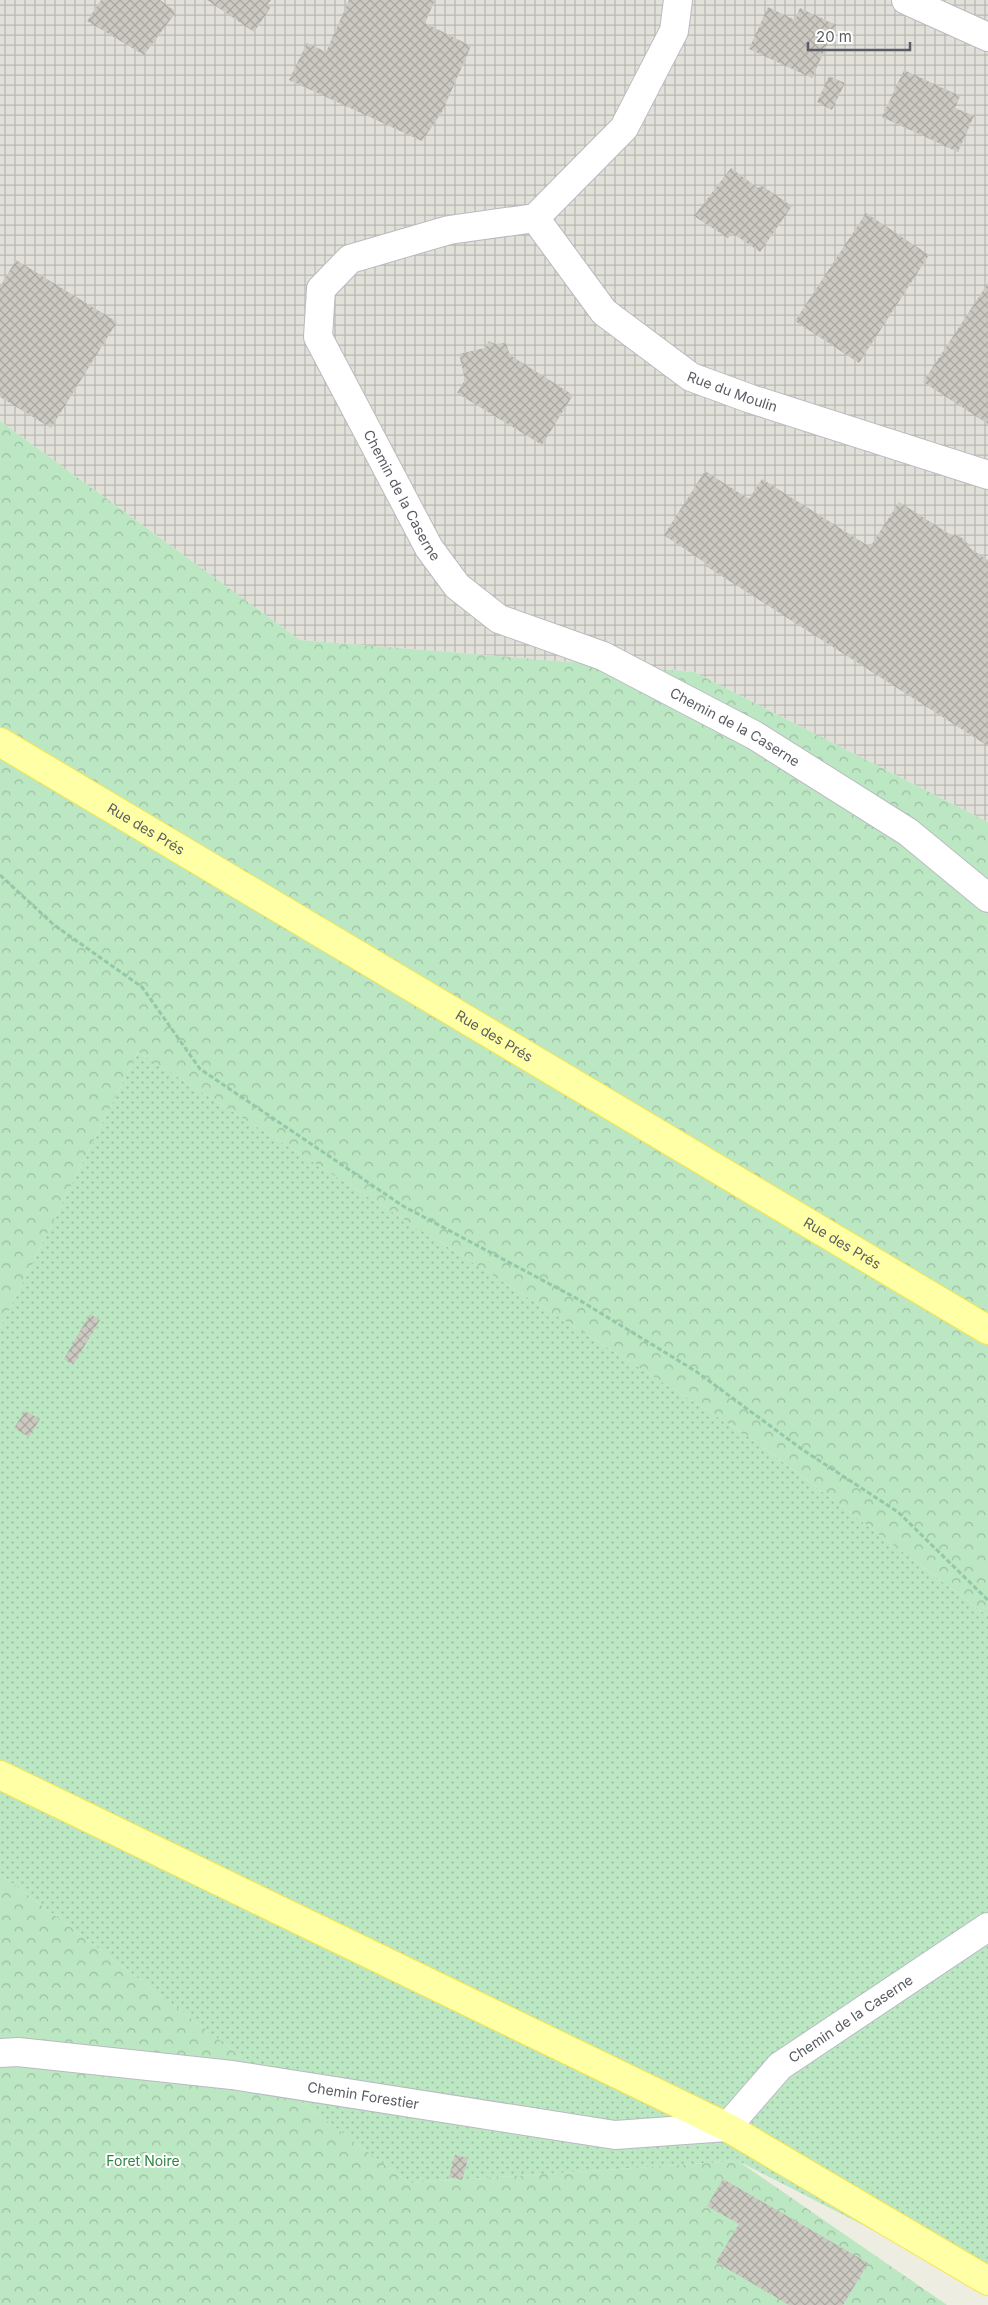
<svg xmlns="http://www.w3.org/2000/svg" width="988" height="2305" viewBox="0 0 988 2305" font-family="Inter,sans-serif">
	<defs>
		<pattern id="industrial-grid" width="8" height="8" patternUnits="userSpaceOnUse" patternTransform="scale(1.25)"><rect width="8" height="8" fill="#e1e0d9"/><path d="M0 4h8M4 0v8" fill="none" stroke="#b9b9b4"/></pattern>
		<pattern id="grass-dots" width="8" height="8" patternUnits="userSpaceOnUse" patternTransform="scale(1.25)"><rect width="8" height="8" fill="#bce7c3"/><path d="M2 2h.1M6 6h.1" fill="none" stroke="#9cbea2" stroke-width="1.8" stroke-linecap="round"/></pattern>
		<pattern id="forest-crowns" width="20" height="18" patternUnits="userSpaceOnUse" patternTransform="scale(1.25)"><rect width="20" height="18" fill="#bce7c3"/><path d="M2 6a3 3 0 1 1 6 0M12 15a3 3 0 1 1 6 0" fill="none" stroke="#9cbea2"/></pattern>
		<pattern id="building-cross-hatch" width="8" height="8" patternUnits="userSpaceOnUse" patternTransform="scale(1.25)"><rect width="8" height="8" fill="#cbc9c0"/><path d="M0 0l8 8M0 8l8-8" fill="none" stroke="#a8a6a0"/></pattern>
	</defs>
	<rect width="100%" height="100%" fill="#eeede1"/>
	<path fill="url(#industrial-grid)" d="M0 0H988V822L694 672 300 640 0 421Z"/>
	<path fill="url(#grass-dots)" d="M138 1052 748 1436 988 1616V2289L738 2161 409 2183 0 1874V1328Z"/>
	<path fill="url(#forest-crowns)" d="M0 421 300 640 694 672 988 822V1616L748 1436 138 1052 0 1328Z
		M0 1874 409 2183 738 2161 947 2305H0Z"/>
	<path fill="url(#building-cross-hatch)" d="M101 0H160L176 12 144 55 87 21Z
		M207 0H271L268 4 271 7 254 32Z
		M349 0H435L425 23 471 46 442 112 422 141 289 80 307 43 326 52Z
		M768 7 795 20 800 8 836 25 812 78 749 49Z
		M904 70 960 96 955 108 974 116 958 152 882 117Z
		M829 76 845 83 832 110 817 102Z
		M731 168 758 188 761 185 792 206 760 252 732 233 728 238 694 216Z
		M866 213 929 255 859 363 795 321Z
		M16 260 117 322 51 428 0 397V287Z
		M988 283V424L923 382Z
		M489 341 495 344 506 343 510 355 573 395 542 445 457 393 465 380 459 354 485 348Z
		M705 471 749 499 762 479 870 547 899 502 951 535H958L966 541 971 549 988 560V746L706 566 707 564 664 535Z
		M90 1314 100 1320 73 1365 64 1359Z
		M25 1411 40 1419 29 1437 14 1428Z
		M455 2155 468 2158 462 2180 449 2177Z
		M723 2179 868 2263 843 2305H789L716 2262 739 2224 707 2206Z"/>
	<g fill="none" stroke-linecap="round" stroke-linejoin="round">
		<defs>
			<g id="street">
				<path id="s1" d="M678 0 674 31 624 128 535 218 449 230 350 259 321 289 318 337 429 548 457 586 499 619 603 656 754 735 908 832 988 898"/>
				<path d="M906 0 988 37"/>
				<path id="s2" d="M535 218 604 312 691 377 751 399 988 475"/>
				<path id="s3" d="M0 2053 18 2052 232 2075 615 2135 727 2127 780 2066 988 1927"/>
			</g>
			<g id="primary">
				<path id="s4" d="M0 742 988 1330"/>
				<path d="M0 1775 727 2127 988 2281"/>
			</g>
		</defs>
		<use href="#street" stroke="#b9bbc1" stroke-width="30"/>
		<use href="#primary" stroke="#f9e54f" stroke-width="30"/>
		<path stroke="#94c8ab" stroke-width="3" stroke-dasharray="5 2.5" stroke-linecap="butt" d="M0 875 54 925 142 987 200 1069 403 1206 576 1298 697 1372 803 1450 898 1512 988 1600"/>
		<use href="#street" stroke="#fff" stroke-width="28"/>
		<use href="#primary" stroke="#ffffa5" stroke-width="28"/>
	</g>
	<g text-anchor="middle" stroke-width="4" stroke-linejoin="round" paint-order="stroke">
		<g font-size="14" fill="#5a5c63" stroke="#fff">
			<text dy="5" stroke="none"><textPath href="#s2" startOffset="269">Rue du Moulin</textPath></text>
			<text dy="5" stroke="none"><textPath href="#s1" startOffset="726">Chemin de la Caserne</textPath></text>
			<text dy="5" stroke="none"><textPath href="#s1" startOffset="1146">Chemin de la Caserne</textPath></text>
			<text dy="5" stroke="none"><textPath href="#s4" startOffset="170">Rue des Prés</textPath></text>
			<text dy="5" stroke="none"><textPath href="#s4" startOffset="575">Rue des Prés</textPath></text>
			<text dy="5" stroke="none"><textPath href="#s4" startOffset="980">Rue des Prés</textPath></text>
			<text dy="5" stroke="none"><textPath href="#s3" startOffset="899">Chemin de la Caserne</textPath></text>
			<text dy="5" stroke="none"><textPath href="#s3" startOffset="366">Chemin Forestier</textPath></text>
		</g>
		<g font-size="14" fill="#2f8541" stroke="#fff">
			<text x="143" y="2166">Foret Noire</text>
		</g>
	</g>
	<path d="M808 42v8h102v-8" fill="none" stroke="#5a5c63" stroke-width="2.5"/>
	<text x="816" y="42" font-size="15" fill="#5a5c63" stroke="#ffffff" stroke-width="4" paint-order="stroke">20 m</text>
</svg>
